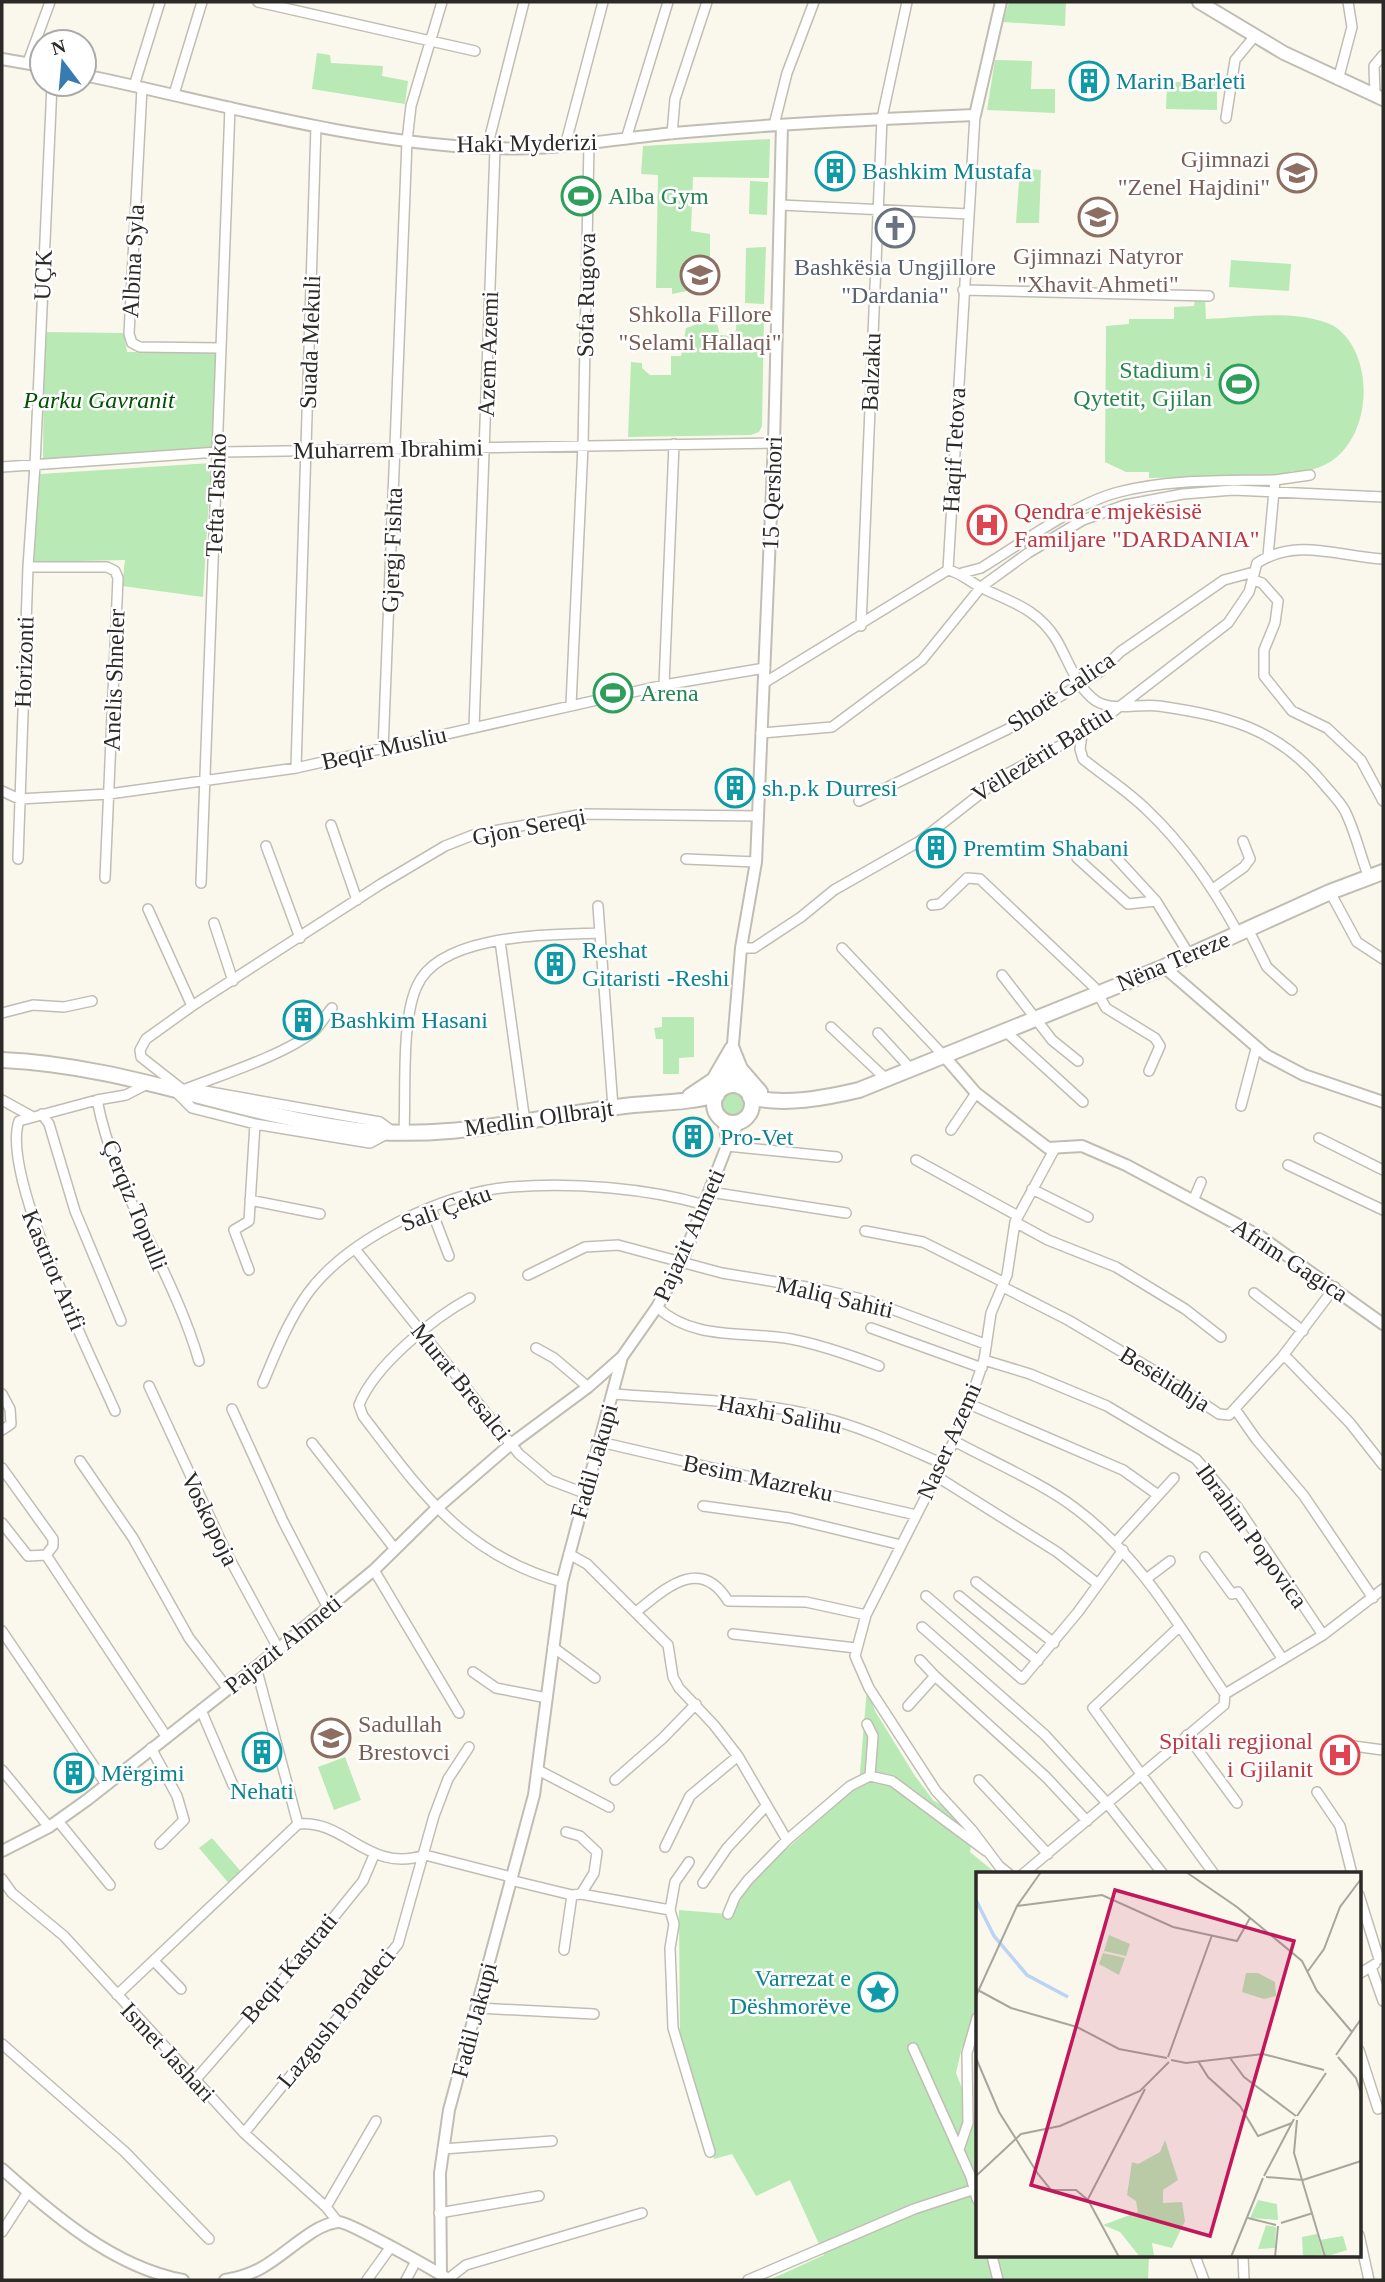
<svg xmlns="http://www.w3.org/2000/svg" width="1385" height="2282" viewBox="0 0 1385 2282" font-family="'Times New Roman',serif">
	<rect width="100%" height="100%" fill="#faf8ed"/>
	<path fill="#b9e9b4" d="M1009 2H1066L1065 26 1003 22Z
		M317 53 330 55 331 63 383 66 382 76 408 81 405 104 312 89Z
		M995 60 1032 61 1031 89H1055V113L987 110Z
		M1167 82H1217V110L1166 109Z
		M770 139 769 178 693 177 691 231 710 234V286L672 294V288H656L658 175 641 174 643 146Z
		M1020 168 1041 170 1039 223H1016Z
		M750 181 768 182 767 215 749 214Z
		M766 247 764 304 745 303 746 248Z
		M1231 260 1291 264 1289 291 1229 287Z
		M1195 298H1205L1206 319C1245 318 1297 308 1334 326 1385 360 1370 477 1291 471L1290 476 1149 478V472H1126L1105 462 1106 326 1129 324V319H1174V307L1194 306Z
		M737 313H764L762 426 759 432 751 435 628 437 631 362 642 363V368L650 375H671V356H681L686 328 700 323 717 324 720 335 732 336 736 330Z
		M44 332 124 333 127 352 216 353 214 447 43 459Z
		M211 463 203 597 122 586 125 560 34 562 40 474Z
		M662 1017H694V1057L679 1058V1074H663V1039H656L654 1028 662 1027Z
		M718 1104a15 15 0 1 1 30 0a15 15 0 1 1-30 0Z
		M867 1688 875 1711 915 1776 933 1800 948 1809 972 1836 970 1852 997 1874H977V2043L962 2047 956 2073 977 2127V2256H1149L1148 2280H769L824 2255 790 2180 756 2196 732 2154 714 2159 680 2046 679 1910 728 1914 749 1883 859 1784Z
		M345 1757 361 1800 334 1810 318 1767Z
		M212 1838 244 1875 232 1887 199 1848Z"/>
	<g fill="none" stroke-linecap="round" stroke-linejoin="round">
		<defs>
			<path id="minor" d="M258 2 475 51
				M28 62 50 2
				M1338 80 1352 27 1348 2
				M134 86 160 2
				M142 88 129 334 132 343 140 347 221 348
				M174 94 202 2
				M1375 96 1374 66 1383 55
				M1226 118 1235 60 1254 37
				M774 125 787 73 814 2
				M672 134 675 99 707 2
				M626 139 668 2
				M565 146 603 2
				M487 148 524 2
				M781 205 969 214
				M963 290 1209 296
				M2 467 218 452 774 443
				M1268 556 1275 480 1310 475
				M28 567H107L115 571 118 578 105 878
				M948 570C961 573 967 580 980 587 1010 602 1037 608 1056 639 1068 659 1076 687 1096 701 1114 712 1139 703 1159 706 1226 716 1276 727 1322 782 1329 791 1339 800 1345 811 1355 831 1360 854 1368 875
				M948 570 975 115
				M962 573 981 568C1019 545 1077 502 1119 492 1169 479 1224 481 1275 480
				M1254 580 1262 583 1278 601 1275 623 1264 650V676L1292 711 1327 728 1361 760 1383 801
				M861 626 882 118 907 2
				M764 683 948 570
				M664 685 674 444
				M571 705 583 446 589 144
				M474 728 495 149
				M761 733 832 727 922 660 981 587 1028 553 1083 520 1125 505 1183 494 1233 490 1383 497
				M1082 734 1080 749 1083 759C1104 776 1128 791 1147 810 1184 845 1214 889 1238 933
				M383 750 407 141 411 106 442 2
				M296 768 316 126
				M2 791 19 799 109 794 296 768 664 685 765 668
				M859 801 1008 729 1101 671 1120 652 1224 580 1254 572
				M331 825 357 900
				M266 846 300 938
				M1110 851 1156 901 1190 956
				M1077 858 1128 904 1156 901
				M18 859 28 567 35 465 52 84
				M686 859 756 862
				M201 883 230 107
				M1213 889 1244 867 1250 859 1243 841
				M1330 892 1357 942 1383 959
				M932 905 940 904 967 878 980 879 1094 987 1106 1008 1155 1038 1160 1046 1149 1071
				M598 906 600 933
				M148 909 192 1006
				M214 923 233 981
				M1248 929 1267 967 1292 990
				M500 941 525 1122
				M741 948H754L801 917 834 890 920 841 1003 776 1082 734 1110 714 1228 623 1249 592 1257 563C1298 537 1340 557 1383 559
				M842 948 944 1056
				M1002 975 1052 1040 1078 1061
				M332 1008C326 1015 321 1024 315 1030 288 1054 218 1076 183 1090L141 1057 140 1050 146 1039 192 1006 381 884 445 846 473 835 583 814 758 816
				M2 1013 33 1005 64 1007 92 1001
				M831 1027 886 1079
				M1004 1030 1083 1102
				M878 1033 911 1069
				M149 1083 126 1095 97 1100C115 1193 173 1271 199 1361
				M174 1090 192 1108 255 1124 370 1143 392 1131 380 1122 199 1090
				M2 1100 31 1116
				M97 1100 19 1121C0 1174 90 1354 115 1411
				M1241 1106 1256 1049
				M42 1114 49 1124 75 1211 121 1321
				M951 1130 976 1093
				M404 1131C406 1092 401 1020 417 986 440 933 550 935 600 933L613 1107
				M1319 1138 1383 1170
				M727 1146 837 1157
				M916 1160 1018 1216
				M1288 1165 1383 1210
				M1032 1189 1088 1217
				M710 1192 846 1213
				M250 1200 320 1214
				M1193 1201 1201 1182
				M431 1209 449 1256
				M1015 1222 1048 1240 1116 1267 1185 1309 1221 1337
				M865 1231 923 1242 1003 1282
				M355 1249 519 1454 550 1480 584 1493
				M249 1270 234 1230 249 1221 255 1124
				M528 1275 585 1247 618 1245 722 1273 819 1289 870 1301 985 1344
				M1003 1287 1068 1320 1158 1373 1219 1414 1229 1415 1282 1357 1335 1287
				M1254 1293 1303 1331
				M470 1298C433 1318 374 1366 359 1405L363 1416C421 1492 464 1555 562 1582
				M657 1307C693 1341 746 1331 791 1339 822 1345 850 1355 879 1366
				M871 1328 982 1368
				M536 1348 554 1358 588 1387
				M1282 1357 1288 1359 1350 1423 1383 1465
				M984 1360 1030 1374 1107 1406 1196 1459 1238 1508 1323 1635
				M263 1383C276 1352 288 1321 308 1293 348 1239 444 1192 511 1187 572 1182 647 1188 705 1205
				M149 1386 227 1554 278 1648
				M2 1394 10 1409 11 1424 2 1430
				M613 1394C682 1399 753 1400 821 1417 862 1427 902 1446 941 1463
				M969 1404 1123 1470 1158 1495
				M232 1409 283 1521 328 1608
				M1235 1409 1256 1439 1304 1496 1373 1598
				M954 1441C991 1461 1042 1483 1075 1508 1140 1556 1180 1628 1225 1694
				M600 1442 916 1515
				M312 1443 395 1549
				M80 1461 133 1538 189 1638 228 1689
				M2 1468 53 1539V1546L46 1555
				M936 1476 1057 1552 1098 1584
				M703 1506 790 1518 901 1545
				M2 1523 28 1556 46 1555 166 1736
				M1115 1543 1174 1478
				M569 1554 587 1564 668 1645 673 1677 679 1688 714 1725 738 1756 787 1840
				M1205 1557 1232 1594 1238 1592 1282 1658
				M374 1570 459 1713
				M1146 1579 1170 1561
				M976 1582 1054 1643
				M926 1596 1022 1679 1078 1612 1123 1550
				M959 1596 1038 1661
				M636 1612C665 1589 700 1555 728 1601L806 1602 866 1615
				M922 1627 1045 1735 1107 1803 1163 1874
				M1179 1627 1093 1708 1214 1874
				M2 1631 106 1784
				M733 1634 856 1648
				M553 1647 595 1678
				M920 1660 935 1676
				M256 1667 298 1824
				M473 1672 496 1688 547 1698
				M908 1706 935 1676 1046 1777 1087 1821
				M201 1710 233 1785
				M867 1724 873 1736 870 1776
				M1187 1735 1237 1803
				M1346 1745 1383 1750
				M151 1748 177 1796 184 1820 160 1844
				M2 1770 49 1827
				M538 1770 609 1807
				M615 1780 663 1738 696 1704
				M979 1780 1048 1854
				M1317 1792 1340 1826 1352 1874
				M58 1821 110 1885
				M566 1832 580 1836 597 1852 594 1873 581 1894
				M665 1847 690 1796 738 1756
				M425 1855 511 1877
				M689 1862 675 1882 670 1910 674 1924 670 1948 673 2028 710 2152
				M1009 1874 999 1866 972 1830 936 1791 869 1688 855 1656 866 1615 954 1441 969 1404 984 1360 991 1313 1007 1275 1015 1222 1054 1150
				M1023 1874 1224 1705 1225 1694 1323 1635 1383 1589
				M2 1879 12 1893 64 1936 244 2133 326 2207 338 2222
				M510 1880 572 1895 581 1894 670 1910
				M703 1883 727 1848 766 1806
				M1359 1895 1379 1959
				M728 1914 735 1897 748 1880 787 1840 850 1786 870 1776 892 1781 986 1851
				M564 1950 572 1895
				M154 1961 181 1989
				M1371 1967 1383 2001
				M1359 1974 1375 1964
				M117 1995 298 1824C346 1819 368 1874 425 1855
				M478 2008 594 2014
				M2 2044 125 2152 209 2239
				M913 2048 971 2177 977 2199
				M1359 2050 1378 2109
				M197 2078 291 1970 363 1881 374 1855
				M244 2133 398 1944 434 1816 448 1779 469 1747
				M443 2149 552 2141
				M959 2149 968 2123 967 2053 977 2018
				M326 2207 376 2121
				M439 2213 539 2196
				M2 2232 28 2192
				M1359 2235 1369 2280
				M992 2256 998 2280
				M1195 2256 1204 2280
				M1243 2256 1244 2280
				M448 2279 466 2265 642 2213
				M367 2280 390 2248
				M406 2280 416 2261
				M748 2280 914 2209 975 2189"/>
			<path id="tertiary" d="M2 59 42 66
				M84 75C218 103 352 143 490 148 552 151 613 139 674 133 774 124 874 119 975 115L1001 2
				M1164 967 1266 1055 1304 1075 1383 1102
				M944 1056 976 1093 1048 1148 1082 1146 1126 1165 1261 1237 1383 1324
				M733 1063 739 1086
				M725 1087 732 1056 741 948 756 862 774 443 782 125
				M723 1120 728 1143
				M2 1851 49 1827 87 1800 256 1667 374 1570 437 1508 511 1444 588 1387 622 1357 657 1307 682 1261 728 1143 739 1122
				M2 2169C54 2215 113 2267 183 2280
				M441 2274 440 2173 449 2110 534 1795 562 1582 622 1357
				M225 2280C266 2274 282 2251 314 2231 320 2227 332 2222 339 2222 349 2222 438 2272 449 2280"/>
			<path id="secondary" d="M1199 2 1284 53 1383 99"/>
			<path id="primary" d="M732 1049 740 1069 760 1092
				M2 1060C122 1065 231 1112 349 1129 438 1142 529 1119 617 1107 650 1102 684 1104 717 1095
				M714 1104a19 19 0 1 1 38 0a19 19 0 1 1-38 0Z
				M690 1096 714 1080 732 1049
				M750 1097C784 1106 825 1098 859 1090L1164 967 1330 892 1383 872"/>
		</defs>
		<use href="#minor" stroke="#c0beb3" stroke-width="12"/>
		<use href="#tertiary" stroke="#c0beb3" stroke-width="14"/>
		<use href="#secondary" stroke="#c0beb3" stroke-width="16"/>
		<use href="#primary" stroke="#c0beb3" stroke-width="18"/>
		<use href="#minor" stroke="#fff" stroke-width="9"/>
		<use href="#tertiary" stroke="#fff" stroke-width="10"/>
		<use href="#secondary" stroke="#fff" stroke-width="12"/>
		<use href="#primary" stroke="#fff" stroke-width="14"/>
	</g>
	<defs>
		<symbol id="building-ring" viewBox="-11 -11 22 22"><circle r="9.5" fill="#fff" stroke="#0f9aa8" stroke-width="1.5"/><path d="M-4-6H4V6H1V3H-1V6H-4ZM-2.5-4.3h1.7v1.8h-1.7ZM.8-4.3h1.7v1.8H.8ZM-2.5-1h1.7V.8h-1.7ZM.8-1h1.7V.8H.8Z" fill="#0f9aa8"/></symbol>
		<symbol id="school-ring" viewBox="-11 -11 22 22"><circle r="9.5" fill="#fff" stroke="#8d6e63" stroke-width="1.5"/><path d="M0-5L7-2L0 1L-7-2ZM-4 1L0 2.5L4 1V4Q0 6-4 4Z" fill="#8d6e63"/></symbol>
		<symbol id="stadium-ring" viewBox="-11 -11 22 22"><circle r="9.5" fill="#fff" stroke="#2e9e5b" stroke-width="1.5"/><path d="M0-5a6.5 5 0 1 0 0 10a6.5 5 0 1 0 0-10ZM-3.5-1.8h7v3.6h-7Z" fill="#2e9e5b"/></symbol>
		<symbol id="church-ring" viewBox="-11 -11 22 22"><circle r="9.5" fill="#fff" stroke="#6b7280" stroke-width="1.5"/><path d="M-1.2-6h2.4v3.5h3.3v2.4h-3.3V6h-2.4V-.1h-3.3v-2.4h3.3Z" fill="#6b7280"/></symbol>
		<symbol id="hospital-ring" viewBox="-11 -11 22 22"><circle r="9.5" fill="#fff" stroke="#e0444e" stroke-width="1.5"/><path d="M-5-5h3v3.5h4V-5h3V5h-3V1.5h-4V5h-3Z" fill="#e0444e"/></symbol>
		<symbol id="sight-ring" viewBox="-11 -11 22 22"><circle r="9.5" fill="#fff" stroke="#0f9aa8" stroke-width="1.5"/><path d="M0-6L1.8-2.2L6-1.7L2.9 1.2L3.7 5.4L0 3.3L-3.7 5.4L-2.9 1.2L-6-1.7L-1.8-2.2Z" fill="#0f9aa8"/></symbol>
	</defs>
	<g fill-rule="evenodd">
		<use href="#building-ring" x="1067" y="59" width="44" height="44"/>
		<use href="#building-ring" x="813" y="149" width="44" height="44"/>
		<use href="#school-ring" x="1275" y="151" width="44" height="44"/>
		<use href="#stadium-ring" x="559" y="174" width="44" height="44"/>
		<use href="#school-ring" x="1076" y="195" width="44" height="44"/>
		<use href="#church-ring" x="873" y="206" width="44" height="44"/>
		<use href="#school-ring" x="678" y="253" width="44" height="44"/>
		<use href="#stadium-ring" x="1217" y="362" width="44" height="44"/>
		<use href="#hospital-ring" x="965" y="503" width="44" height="44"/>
		<use href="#stadium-ring" x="591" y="671" width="44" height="44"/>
		<use href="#building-ring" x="713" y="766" width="44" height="44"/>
		<use href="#building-ring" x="914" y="826" width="44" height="44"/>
		<use href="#building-ring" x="533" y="942" width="44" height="44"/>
		<use href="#building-ring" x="281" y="998" width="44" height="44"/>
		<use href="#building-ring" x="671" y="1115" width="44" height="44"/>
		<use href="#school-ring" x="309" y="1716" width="44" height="44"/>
		<use href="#building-ring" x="240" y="1730" width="44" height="44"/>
		<use href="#hospital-ring" x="1318" y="1733" width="44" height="44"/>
		<use href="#building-ring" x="52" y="1751" width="44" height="44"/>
		<use href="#sight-ring" x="856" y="1970" width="44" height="44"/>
	</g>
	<g text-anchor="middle" stroke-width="5" stroke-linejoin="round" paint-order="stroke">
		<g font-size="24" fill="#0d838f" stroke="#fff" text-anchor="start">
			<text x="1116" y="89">Marin Barleti</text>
			<text x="862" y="179">Bashkim Mustafa</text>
			<text x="762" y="796">sh.p.k Durresi</text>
			<text x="963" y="856">Premtim Shabani</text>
			<text x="582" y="958">Reshat<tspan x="582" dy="28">Gitaristi -Reshi</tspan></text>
			<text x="330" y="1028">Bashkim Hasani</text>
			<text x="720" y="1145">Pro-Vet</text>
			<text x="101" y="1781">Mërgimi</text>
			<text x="262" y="1799" text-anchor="middle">Nehati</text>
			<text x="851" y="1986" text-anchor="end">Varrezat e<tspan x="851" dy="28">Dëshmorëve</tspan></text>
		</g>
		<g font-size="24" fill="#2b2a26" stroke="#fff">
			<text transform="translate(527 143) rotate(-1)" y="8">Haki Myderizi</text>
			<text transform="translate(133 261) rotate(-87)" y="8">Albina Syla</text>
			<text transform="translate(43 275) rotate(-88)" y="8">UÇK</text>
			<text transform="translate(586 295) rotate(-89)" y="8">Sofa Rugova</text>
			<text transform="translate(310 342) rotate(-88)" y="8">Suada Mekuli</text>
			<text transform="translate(488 354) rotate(-88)" y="8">Azem Azemi</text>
			<text transform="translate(871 372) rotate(-88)" y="8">Balzaku</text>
			<text transform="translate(388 449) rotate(-1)" y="8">Muharrem Ibrahimi</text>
			<text transform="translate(954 450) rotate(-87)" y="8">Haqif Tetova</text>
			<text transform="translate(772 493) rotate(-88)" y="8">15 Qershori</text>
			<text transform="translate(216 495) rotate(-88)" y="8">Tefta Tashko</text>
			<text transform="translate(392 550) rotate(-88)" y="8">Gjergj Fishta</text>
			<text transform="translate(24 662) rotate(-88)" y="8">Horizonti</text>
			<text transform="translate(114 680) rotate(-88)" y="8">Anelis Shneler</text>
			<text transform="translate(1061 692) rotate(-34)" y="8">Shotë Galica</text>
			<text transform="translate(384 748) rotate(-13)" y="8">Beqir Musliu</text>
			<text transform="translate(1042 754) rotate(-32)" y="8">Vëllezërit Baftiu</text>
			<text transform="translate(529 827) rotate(-11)" y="8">Gjon Sereqi</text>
			<text transform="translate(1173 961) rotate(-23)" y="8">Nëna Tereze</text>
			<text transform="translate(539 1118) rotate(-8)" y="8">Medlin Ollbrajt</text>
			<text transform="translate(135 1205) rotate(68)" y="8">Çerqiz Topulli</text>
			<text transform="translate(446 1208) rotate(-20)" y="8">Sali Çeku</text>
			<text transform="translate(689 1235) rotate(-66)" y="8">Pajazit Ahmeti</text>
			<text transform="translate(1290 1260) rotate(33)" y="8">Afrim Gagica</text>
			<text transform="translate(54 1270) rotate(67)" y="8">Kastriot Arifi</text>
			<text transform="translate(835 1297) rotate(13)" y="8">Maliq Sahiti</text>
			<text transform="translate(1165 1379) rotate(32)" y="8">Besëlidhja</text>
			<text transform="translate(461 1382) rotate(51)" y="8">Murat Bresalci</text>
			<text transform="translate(780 1414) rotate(11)" y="8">Haxhi Salihu</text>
			<text transform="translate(949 1441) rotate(-66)" y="8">Naser Azemi</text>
			<text transform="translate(594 1461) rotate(-74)" y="8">Fadil Jakupi</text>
			<text transform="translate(758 1478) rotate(12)" y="8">Besim Mazreku</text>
			<text transform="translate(210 1519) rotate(64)" y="8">Voskopoja</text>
			<text transform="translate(1252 1536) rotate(54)" y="8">Ibrahim Popovica</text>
			<text transform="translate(283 1644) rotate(-39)" y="8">Pajazit Ahmeti</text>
			<text transform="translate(289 1968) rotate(-50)" y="8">Beqir Kastrati</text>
			<text transform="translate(336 2018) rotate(-51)" y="8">Lazgush Poradeci</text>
			<text transform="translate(474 2020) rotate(-75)" y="8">Fadil Jakupi</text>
			<text transform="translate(168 2052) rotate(47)" y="8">Ismet Jashari</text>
		</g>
		<g font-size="24" fill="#785e54" stroke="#fff">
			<text x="1270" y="167" text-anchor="end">Gjimnazi<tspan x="1270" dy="28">"Zenel Hajdini"</tspan></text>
			<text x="1098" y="264">Gjimnazi Natyror<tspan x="1098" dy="28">"Xhavit Ahmeti"</tspan></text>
			<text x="700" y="322">Shkolla Fillore<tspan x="700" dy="28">"Selami Hallaqi"</tspan></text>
			<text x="358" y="1732" text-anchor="start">Sadullah<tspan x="358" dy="28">Brestovci</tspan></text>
		</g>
		<g font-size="24" fill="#27864d" stroke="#fff" text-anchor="start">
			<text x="608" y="204">Alba Gym</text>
			<text x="1212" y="378" text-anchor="end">Stadium i<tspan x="1212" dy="28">Qytetit, Gjilan</tspan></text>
			<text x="640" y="701">Arena</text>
		</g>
		<g font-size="24" fill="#5b616d" stroke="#fff">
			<text x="895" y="275">Bashkësia Ungjillore<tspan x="895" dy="28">"Dardania"</tspan></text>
		</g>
		<g font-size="24" font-style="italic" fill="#025101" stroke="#fff">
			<text x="99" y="408">Parku Gavranit</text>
		</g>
		<g font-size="24" fill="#be3a42" stroke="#fff" text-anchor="start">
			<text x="1014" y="519">Qendra e mjekësisë<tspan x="1014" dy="28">Familjare "DARDANIA"</tspan></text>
			<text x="1313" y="1749" text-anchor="end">Spitali regjional<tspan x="1313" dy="28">i Gjilanit</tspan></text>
		</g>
	</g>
	<g transform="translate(976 1872)">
		<rect width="385" height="385" fill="#faf8ed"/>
		<path d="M133 63 154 72 150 84 128 79ZM127 81 149 86 143 103 123 92ZM270 101H282L299 110 300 124 288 127 266 120ZM189 268 202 308 187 318V331L206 330 209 349 196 376 176 371 178 384 164 385 144 360 127 353 162 340 160 329 151 323 156 290 162 292 184 280ZM282 328 301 332 302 348 274 346ZM290 353 300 355 299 376 282 377ZM341 362 347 383 327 385 326 365ZM367 364 371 378 349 385 344 368Z" fill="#b9e9b4"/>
		<path fill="none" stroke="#bcd3f3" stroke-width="3.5" d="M0 28 18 64 51 103 92 125"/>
		<path fill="none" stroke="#a7a69d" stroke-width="2" d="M210 0 261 35 326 89 341 119 376 160M41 34 126 23 197 55 261 69 274 46M332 99 348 77 364 35 385 7M0 117 35 136 101 155 143 177 191 186M0 124 41 34 65 0M360 183 385 147M192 185 236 63M362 185 380 206 385 221M0 186 23 240 62 302 75 318H100L112 328 143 385M254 186 268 205 320 244M195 188 210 191 287 182 348 198M222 189 232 205 264 234 282 264 316 251M321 244 350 201M321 248 318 281 349 385M0 304 45 262 84 254 164 219 193 190M288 304 318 247M290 305 327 308 385 289M112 327 169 217M272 346 300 353M305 351 337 341M255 385 287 306M299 385 302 354"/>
		<path fill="#c2185b" fill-opacity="0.15" stroke="#c2185b" stroke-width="3.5" d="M139 18 318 69 234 364 55 313Z"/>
		<rect width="385" height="385" fill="none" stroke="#2b2a26" stroke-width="3.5"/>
	</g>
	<rect width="1385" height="2282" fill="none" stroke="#2b2a26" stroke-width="7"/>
	<g transform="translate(63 63) rotate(344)"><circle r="33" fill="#ffffff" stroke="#aaaaa8" stroke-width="2"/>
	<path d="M0-5L12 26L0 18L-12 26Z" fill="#377cb1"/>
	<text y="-10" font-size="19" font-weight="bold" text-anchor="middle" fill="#2b2a26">N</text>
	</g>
</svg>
